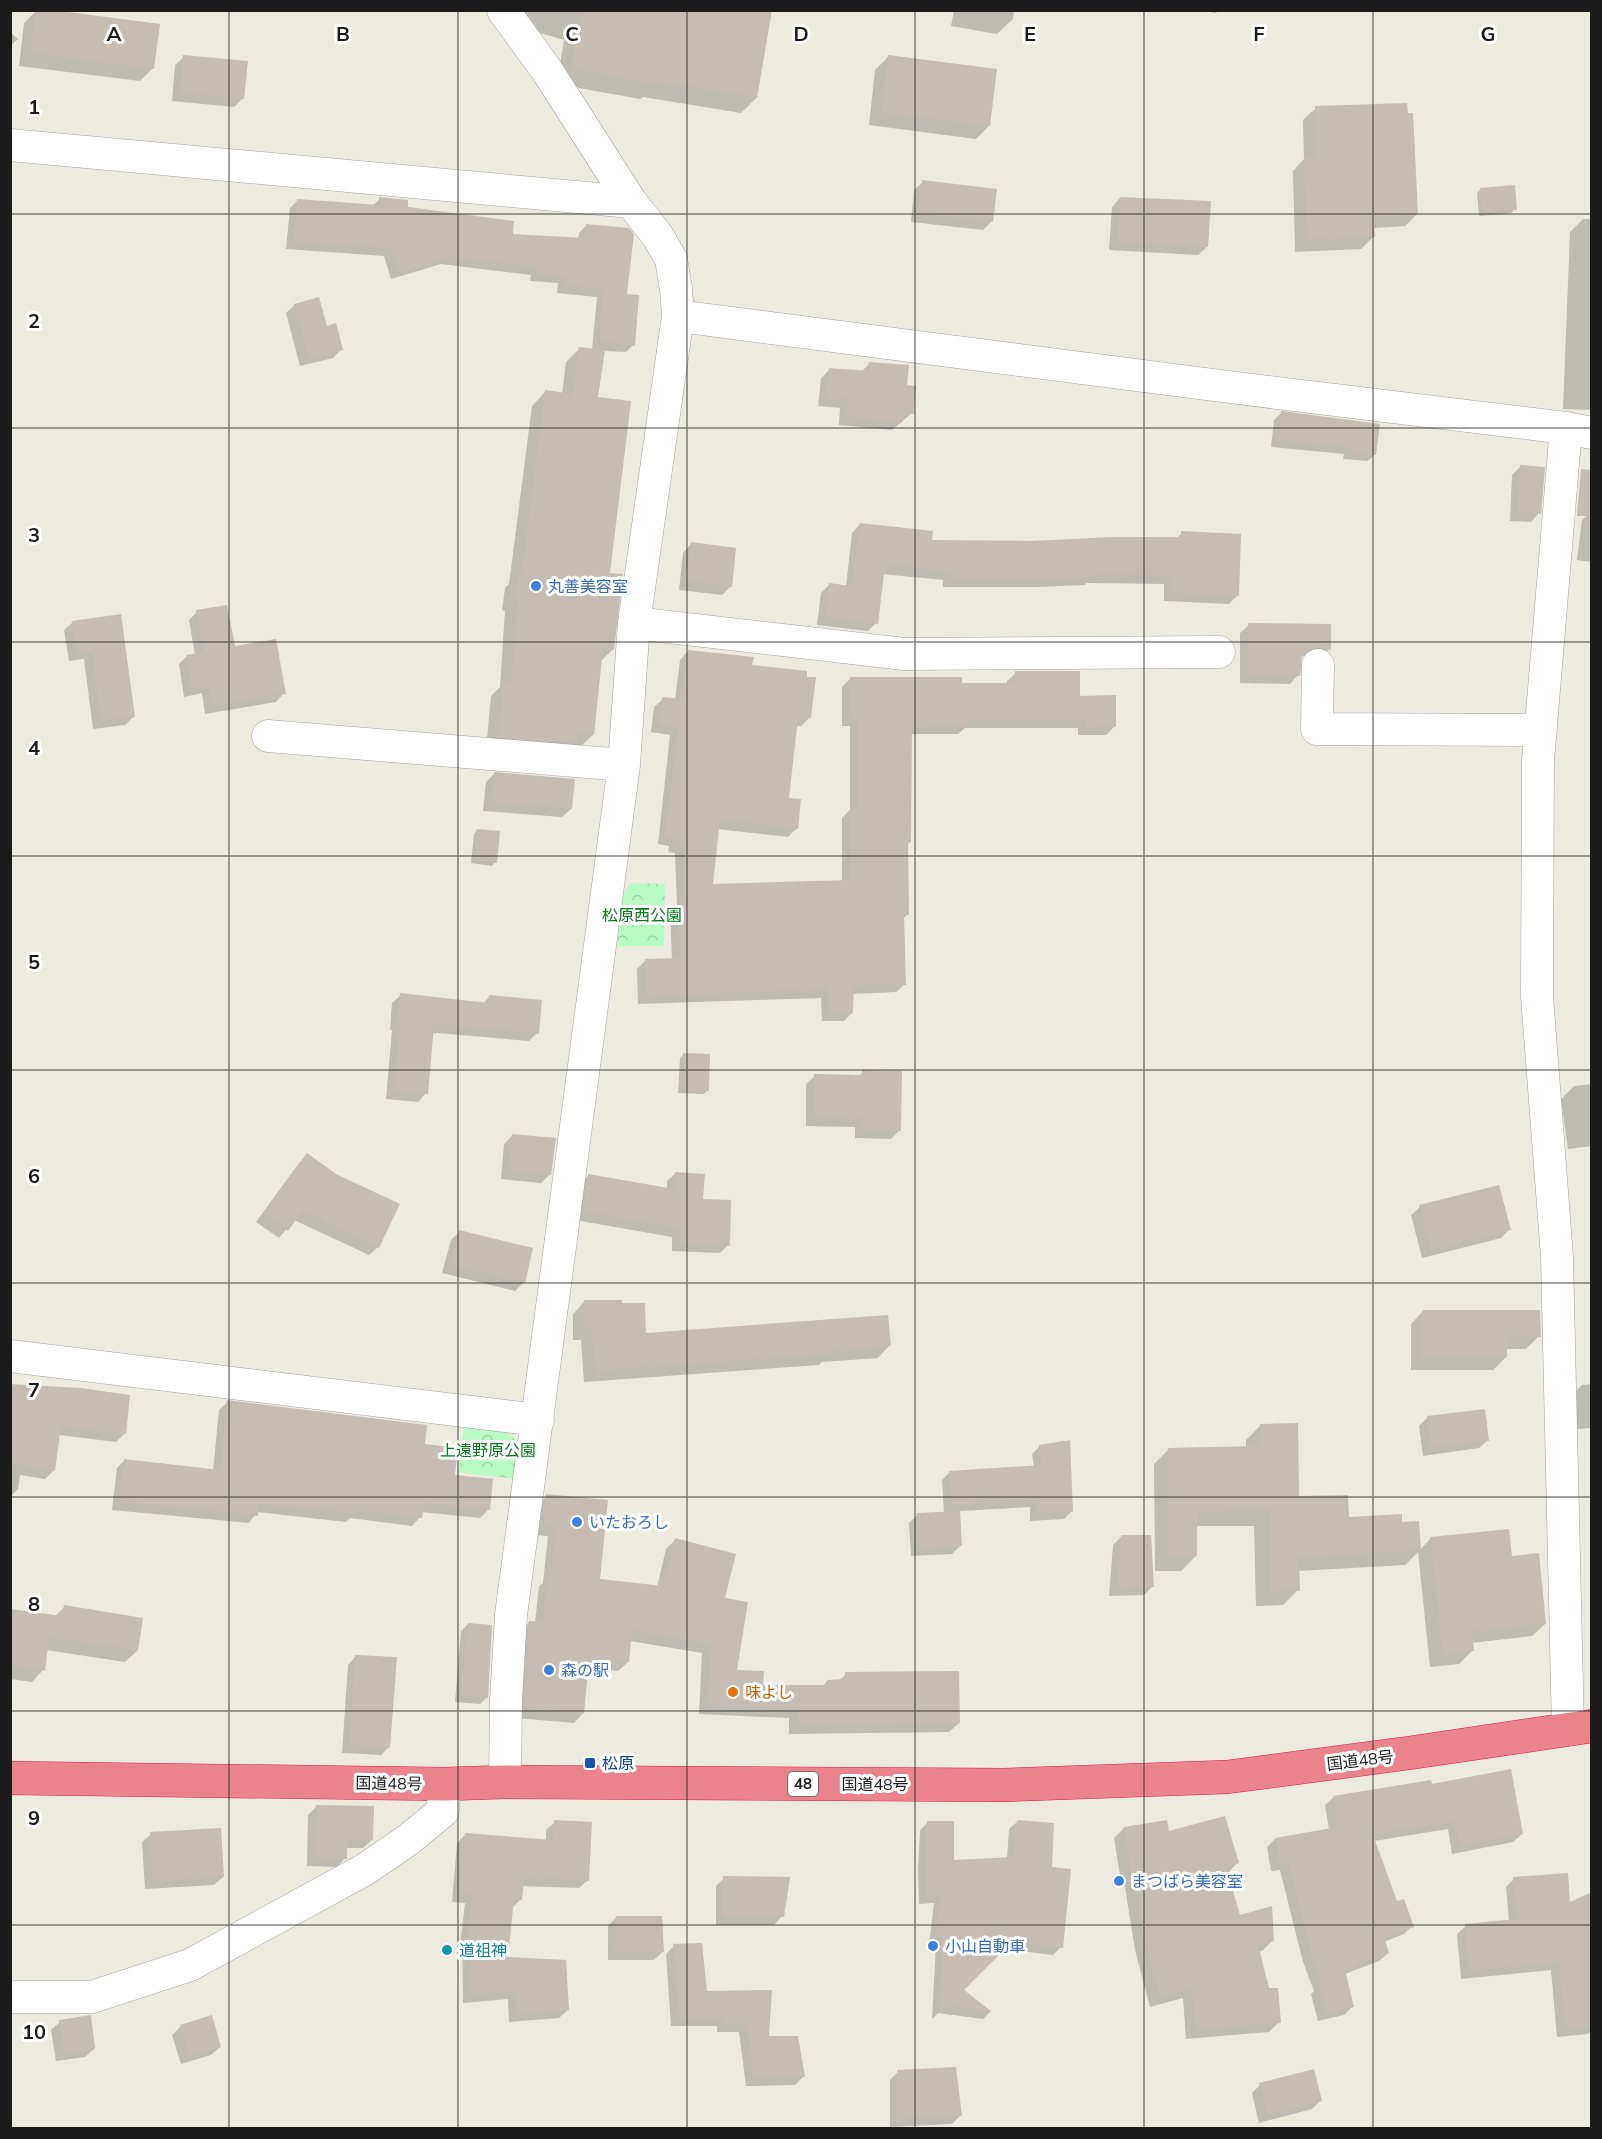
<svg xmlns="http://www.w3.org/2000/svg" width="1602" height="2139" viewBox="0 0 1602 2139" font-family="Mulish,'Noto Sans JP',sans-serif">
	<defs>
		<pattern id="park-crowns" width="20" height="18" patternUnits="userSpaceOnUse" patternTransform="scale(1.5)"><rect width="20" height="18" fill="#b8fbc4"/><path d="M2 6a3 3 0 1 1 6 0M12 15a3 3 0 1 1 6 0" fill="none" stroke="#9ed7a8"/></pattern>
	</defs>
	<rect width="100%" height="100%" fill="#edeadf"/>
	<path fill="url(#park-crowns)" d="M631 883 665 884 664 946H618V901Z
		M465 1419 499 1423 520 1445 516 1479 458 1472Z"/>
	<path fill="#0003" d="M37 10 153 68 140 81 19 66 24 23Z
		M524 10H771L756 98 741 113 643 97 640 99 557 84 564 40 519 27Z
		M954 10H1014L1013 19 997 34 951 26Z
		M1198 10H1219L1216 13Z
		M10 32 18 39 10 46Z
		M184 57 243 98 234 107 172 101 175 65Z
		M888 57 989 126 976 139 869 125 875 70Z
		M1316 108 1417 214 1405 226 1373 228V237L1361 249 1295 252 1293 171 1304 159 1303 120Z
		M923 182 992 221 983 230 911 222 914 190Z
		M1481 189 1515 209 1511 213 1479 216 1477 193Z
		M1120 198 1207 247 1198 255 1109 250 1112 207Z
		M380 199 407 208 511 235 578 239 579 233 586 226 625 296 633 345 626 352 603 351 596 398 613 649 600 662 593 735 579 748 486 750 491 696 500 687 505 611 502 610 505 588 509 584 532 406 545 392 562 394 566 362 580 348 592 350 597 297 557 293 558 283 530 281 531 275 441 264 391 279 384 256 286 249 290 208 297 201 372 206Z
		M1583 219H1592V410L1563 409 1570 232Z
		M295 305 326 328 342 349 333 358 300 366 286 313Z
		M870 363 905 386 912 413 892 430 839 425 840 408 818 406 821 378 830 369 861 372Z
		M1281 413 1375 454 1368 461 1343 459 1344 454 1271 447 1274 420Z
		M1520 467 1539 513 1531 522 1510 521 1512 475Z
		M1592 511V562L1577 560 1582 520Z
		M860 524 930 541 1031 542 1176 539 1182 533 1237 596 1229 604 1164 601V584L1086 583 1085 585 1038 587H943V580L882 574 876 623 868 631 817 625 821 593 830 584 846 586 852 533Z
		M691 544 731 586 722 595 679 590 683 553Z
		M197 612 284 693 276 702 205 714 202 693 184 697 179 664 187 656 195 655 189 620Z
		M73 622 134 716 125 725 93 729 84 659 69 661 64 630Z
		M1249 625 1329 649 1321 657 1308 655 1301 657 1298 675 1290 684 1240 683V633Z
		M688 651 751 667 810 717 801 726H795L787 799 796 829 788 837 717 829 711 885 842 882V818L850 810V726H842V687L850 679 960 684H1007V681L1016 673 1079 697 1114 727 1106 735H1078V728H965L958 734H911L910 842 907 845V915L903 919 905 984 896 992 852 994V1013L844 1021H822L821 998 638 1004 637 969 645 961 672 960 670 912 677 905 675 853 668 852 669 846 658 844 670 735 651 732 654 707 663 699 675 700 680 660Z
		M494 774 571 809 562 817 483 811 486 782Z
		M477 830 495 862 492 866 471 863 474 834Z
		M401 995 483 1004 489 997 537 1033 529 1041 437 1033 431 1034 426 1093 418 1102 386 1099 392 1030H390L392 1003Z
		M684 1054 708 1090 704 1094 678 1093 680 1058Z
		M863 1072 900 1130 891 1139 855 1138V1127L806 1126V1084L815 1076 858 1077Z
		M1592 1084V1146L1568 1149 1561 1099 1574 1086Z
		M512 1136 550 1174 541 1183 501 1179 504 1144Z
		M307 1155 378 1247 369 1255 294 1220 279 1238 256 1222 299 1163Z
		M676 1173 701 1201 728 1245 720 1253 672 1251V1237L575 1220 580 1184 588 1176 667 1190V1181Z
		M1420 1207 1510 1229 1501 1238 1422 1258 1411 1215Z
		M459 1232 524 1282 515 1291 442 1273 451 1240Z
		M584 1302 644 1334 889 1346 878 1358 822 1362 819 1365 584 1382 581 1340H573V1314Z
		M1423 1311 1539 1336 1526 1349H1506V1357L1493 1370H1411V1324Z
		M1592 1384V1428L1576 1429 1574 1393 1582 1385Z
		M10 1386 124 1434 116 1442 59 1435 54 1470 45 1479 20 1475 18 1489 10 1497Z
		M228 1402 423 1445 488 1510 480 1518 421 1512 420 1517 412 1526 350 1518 346 1522 257 1512 249 1523 112 1510 117 1468 125 1460 213 1471 219 1410Z
		M1427 1418 1488 1440 1479 1448 1423 1456 1419 1426Z
		M1261 1425 1297 1498 1348 1519 1401 1523 1420 1550 1431 1538 1511 1557 1545 1624 1532 1636 1471 1643 1472 1651 1459 1664 1430 1667 1418 1552 1405 1565 1298 1571V1590L1283 1605 1256 1606 1254 1526H1196V1556L1181 1571H1155L1154 1464 1169 1449 1246 1448V1440Z
		M1068 1442 1072 1511 1064 1519 1030 1521V1507L959 1511 961 1545 952 1554 911 1556 909 1523 917 1515 944 1513 942 1480 950 1472 1034 1467 1032 1454 1039 1447Z
		M547 1496 599 1581 657 1587 666 1549 675 1540 723 1599 735 1671 761 1686H823L827 1681H839L846 1674 959 1723 949 1732 789 1734V1718L699 1714 702 1653 630 1641 628 1662 618 1671 587 1668 583 1713 574 1723 515 1718 520 1632 529 1622 535 1623 539 1586 543 1583 548 1536 534 1535 537 1505Z
		M1122 1536 1153 1586 1144 1595 1109 1596 1113 1545Z
		M65 1607 137 1651 125 1662 46 1650 43 1670 32 1682 10 1679V1610L55 1616Z
		M468 1624 487 1697 480 1704 455 1702 461 1631Z
		M356 1656 389 1747 381 1755 342 1753 348 1665Z
		M1431 1785 1522 1834 1513 1842 1452 1854 1448 1829 1374 1841 1397 1903 1412 1926 1404 1934 1384 1942 1388 1953 1379 1961 1345 1974 1353 2006 1344 2015 1318 2021 1311 1994 1314 1991 1303 1962 1280 1870 1271 1871 1267 1847 1275 1839 1329 1830 1325 1805 1334 1797Z
		M316 1807 372 1840 363 1848H346L345 1858 337 1867 307 1866 308 1815Z
		M555 1822 588 1880 579 1888 522 1886 521 1899 512 1908 506 1958 568 2010 559 2018 509 2022 508 1999 463 2003 462 1945H460L465 1903 452 1902 457 1843 466 1834 546 1841V1830Z
		M1017 1822 1051 1868 1061 1947 1053 1955 1003 1949 962 1990 990 2012 983 2019 938 2013 932 2019 936 1945H929L934 1903 919 1904 918 1870 920 1830 927 1823 953 1861 1007 1859 1009 1829Z
		M1124 1828 1168 1833 1237 1863 1227 1874 1239 1917 1273 1940 1262 1951 1258 1952 1279 2022 1269 2032 1186 2039 1183 1998 1150 2007 1135 1950 1124 1881 1121 1882 1114 1838Z
		M151 1834 223 1877 214 1885 145 1889 142 1842Z
		M724 1878 782 1916 774 1925H716V1886Z
		M1514 1879 1569 1904 1592 1893V2031L1588 2034 1557 2037 1551 1970 1461 1979 1457 1934 1466 1926 1509 1922 1506 1887Z
		M617 1917 663 1951 654 1960H608V1926Z
		M674 1946 705 1993 767 2038 804 2076 795 2085 746 2086 739 2032H717V2026H671L666 1954Z
		M60 2022 94 2049 85 2057 56 2061 51 2030Z
		M181 2026 220 2047 211 2055 181 2064 172 2035Z
		M898 2072 960 2116 952 2124 890 2127V2080Z
		M1260 2085 1321 2100 1312 2109 1259 2123 1252 2093Z"/>
	<path fill="#c5bcb3" d="M36 10H53L160 24 154 69 31 53Z
		M581 10H772L757 98 657 82V84L571 69Z
		M183 55 248 61 244 99 180 93Z
		M888 55 997 69 990 126 881 113Z
		M1407 103 1408 113H1413L1418 215 1374 218 1375 237 1307 240 1304 157H1316L1315 106Z
		M922 180 997 189 993 222 919 214Z
		M1515 185 1517 210 1482 213 1480 188Z
		M379 197 408 200V207L514 221 513 234 584 238 586 224 629 228 634 234 627 294 639 295 635 346 599 342 603 290 564 286 565 276 537 274 538 268 450 257 399 273 391 249 293 242 297 199 379 205Z
		M1120 197 1211 201 1208 247 1117 242Z
		M319 297 327 326 336 323 343 350 309 359 294 304Z
		M579 347 605 350 598 397 631 401 610 573 623 574 614 650 603 649 594 735 578 733V743L498 737 504 681H512L518 598 515 597 518 573H522L545 390 573 394Z
		M869 362 909 365 907 385 916 386 914 414 903 413 902 423 847 417 848 400 826 398 829 368 868 371Z
		M1281 411 1380 424 1376 455 1350 452V447L1278 441Z
		M1520 465 1545 467 1541 514 1517 513Z
		M1581 469 1592 470V516H1577Z
		M860 523 933 531 932 540 1031 541 1113 537H1181V531L1241 534 1239 596 1171 593 1172 576 1095 575V577L1048 579H950V572L885 565 878 624 825 617 829 583 852 586Z
		M691 542 736 548 732 587 686 582Z
		M227 605 235 646 276 639 286 694 213 706 210 686 192 689 186 655 204 652 196 610Z
		M121 614 135 717 101 721 92 652 77 654 72 621Z
		M1248 623 1331 624V650L1318 647 1309 650 1302 656 1300 676 1248 675Z
		M688 650 754 657 752 665 807 671V677H816L811 718H798L789 798 801 799 798 829 720 820 713 884 850 880V808H858V719L850 718V677H962V683H1015V671H1080V696L1116 695V727L1086 728V720H968V726L912 727 911 842H908L909 915H904L906 985 854 986 853 1013H829V990L646 996 645 959 680 958 678 902H685L683 845 676 844 677 838 665 836 678 727 659 724 662 697 681 699Z
		M494 772 575 779 572 809 491 803Z
		M477 829 500 831 497 863 474 860Z
		M400 993 488 1003 489 995 542 1000 539 1034 446 1025 445 1026 434 1025 428 1094 394 1091 400 1022H397Z
		M683 1053 710 1054 709 1091 681 1090Z
		M862 1070 902 1071 901 1131 862 1130 863 1119 814 1118V1074L862 1075Z
		M512 1134 556 1138 551 1175 508 1171Z
		M307 1153 336 1174 400 1204 379 1248 302 1211 288 1231 263 1213Z
		M675 1172 705 1174 703 1199 731 1200 730 1246 679 1244 680 1229 583 1212 588 1174 674 1189Z
		M1499 1185 1511 1230 1431 1250 1419 1205Z
		M459 1230 533 1248 525 1283 450 1265Z
		M584 1300H622V1303H645L646 1333 888 1315 891 1346 832 1352V1354L595 1371 592 1329H584Z
		M1423 1310H1540L1541 1337H1507V1357H1423Z
		M10 1384 81 1388 130 1395 126 1434 61 1426 55 1471 10 1464Z
		M227 1400 427 1425 425 1444 458 1448 455 1475 493 1479 490 1510 424 1503 422 1518 356 1510V1514L259 1504 258 1516 119 1502 124 1459 220 1470Z
		M1485 1409 1489 1441 1431 1448 1427 1416Z
		M1298 1423 1299 1496 1348 1495 1349 1517 1402 1514V1522L1419 1521 1421 1551 1299 1557 1300 1591 1270 1592 1269 1511 1197 1512V1556L1169 1557 1168 1448 1260 1446V1424Z
		M1070 1440 1073 1512 1037 1514V1500L951 1505 949 1471 1042 1465 1039 1445Z
		M546 1494 608 1500 600 1579 663 1586 675 1538 736 1554 725 1598 748 1602 737 1670 764 1671 763 1685H827V1680L845 1679V1672L959 1671 960 1723 798 1725V1709L708 1705 711 1644 632 1631 629 1662 589 1659 584 1714 524 1709 529 1621 543 1622 548 1575 551 1576 556 1527 543 1526Z
		M960 1511 962 1546 919 1549 917 1513Z
		M1509 1529 1512 1556 1539 1553 1546 1624 1472 1632 1474 1651 1443 1655 1430 1537Z
		M1121 1535H1151L1154 1587 1117 1588Z
		M64 1605 143 1618 138 1651 49 1637 45 1671 10 1666V1609L62 1616Z
		M468 1623 492 1625 488 1698 461 1695Z
		M355 1655 397 1657 390 1748 349 1745Z
		M1511 1769 1523 1834 1460 1846 1456 1822 1373 1835 1397 1901 1404 1899 1414 1927 1384 1937 1389 1953 1345 1970 1354 2007 1326 2014 1318 1984H1322L1311 1953 1288 1862 1279 1864 1275 1838 1338 1827 1333 1796 1431 1780 1432 1784Z
		M316 1805 374 1806 373 1840H347V1859L315 1858Z
		M1225 1816 1239 1863 1226 1867 1240 1915 1272 1906 1274 1941 1258 1945 1269 1988H1278L1281 2023 1196 2030 1192 1989 1160 1997 1144 1939 1134 1872H1131L1124 1827 1167 1820 1169 1831Z
		M554 1820 592 1822 589 1881 524 1878 522 1900 514 1899 508 1957 566 1960 569 2010 517 2014 516 1991 471 1995 470 1937H468L472 1895 460 1894 465 1833 553 1840Z
		M1017 1820 1054 1823 1052 1867 1071 1869 1063 1948 1012 1942 964 1990 992 2012 947 2006 939 2014 943 1938H935L941 1896 926 1897 925 1862 927 1821H954V1860L1013 1857Z
		M221 1828 224 1877 153 1882 150 1832Z
		M1568 1873 1570 1902 1592 1892V2027L1565 2029 1559 1963 1469 1971 1465 1924 1517 1919 1513 1877Z
		M723 1876 790 1877 784 1917H723Z
		M616 1916H662L664 1952H615Z
		M702 1943 707 1991 772 1990 769 2036H798L805 2077 754 2078 747 2024H725V2018H679L673 1944Z
		M91 2015 95 2049 64 2054 59 2020Z
		M212 2015 221 2047 189 2056 180 2025Z
		M956 2067 962 2116 897 2119V2070Z
		M1314 2069 1322 2101 1268 2115 1259 2083Z"/>
	<g fill="none" stroke-linecap="round" stroke-linejoin="round">
		<defs>
			<path id="minor" d="M503 10 548 72 631 202 657 235 671 259 676 289 678 316 634 623 624 765 511 1615 506 1700 505 1782
				M10 145 631 202
				M678 316 1237 388 1566 428 1592 433
				M1566 428 1538 761 1537 996 1557 1257 1568 1730
				M634 623 904 654 1219 652
				M1318 665 1317 729 1541 730
				M268 736 624 765
				M10 1356 538 1420
				M10 1997H92L190 1965 364 1870 408 1840 443 1811 444 1784"/>
			<path id="highway" d="M10 1778 444 1784 505 1782 1004 1785 1227 1777 1409 1753 1592 1726"/>
		</defs>
		<use href="#minor" stroke="#a2a2a2" stroke-width="33"/>
		<use href="#highway" stroke="#db1d4b" stroke-width="34"/>
		<use href="#minor" stroke="#fff" stroke-width="32"/>
		<use href="#highway" stroke="#e9838c" stroke-width="33"/>
	</g>
	<path fill="none" stroke="#1b1b1b" stroke-width="1.5" stroke-opacity="0.55" d="M229 10V2128M458 10V2128M687 10V2128M915 10V2128M1144 10V2128M1373 10V2128M10 214H1592M10 428H1592M10 642H1592M10 856H1592M10 1070H1592M10 1283H1592M10 1497H1592M10 1711H1592M10 1925H1592"/>
	<g fill="#3f7fe0" stroke="#fff" stroke-width="2">
		<circle cx="536" cy="586" r="6"/>
		<circle cx="577" cy="1522" r="6"/>
		<circle cx="549" cy="1670" r="6"/>
		<circle cx="1119" cy="1881" r="6"/>
		<circle cx="933" cy="1946" r="6"/>
	</g>
	<circle fill="#e8710a" stroke="#fff" stroke-width="2" cx="733" cy="1692" r="6"/>
	<rect fill="#1a4fb4" stroke="#fff" stroke-width="2" x="584" y="1757" width="12" height="12" rx="3"/>
	<circle fill="#0f9aa8" stroke="#fff" stroke-width="2" cx="447" cy="1950" r="6"/>
	<g text-anchor="middle" stroke-width="6" stroke-linejoin="round" paint-order="stroke">
		<rect fill="#fff" stroke="#5f5f5f" stroke-width="1.5" x="788" y="1772" width="30" height="24" rx="4.5"/>
		<g font-size="15" font-weight="bold" fill="#1b1b1b">
			<text x="803" y="1789">48</text>
		</g>
		<g font-size="16" fill="#366cbe" stroke="#fff" text-anchor="start">
			<text x="548" y="592">丸善美容室</text>
			<text x="589" y="1528">いたおろし</text>
			<text x="561" y="1676">森の駅</text>
			<text x="1131" y="1887">まつばら美容室</text>
			<text x="945" y="1952">小山自動車</text>
		</g>
		<g font-size="16" fill="#077a1c" stroke="#fff">
			<text x="642" y="921">松原西公園</text>
			<text x="488" y="1456">上遠野原公園</text>
		</g>
		<g font-size="16" fill="#c56008" stroke="#fff" text-anchor="start">
			<text x="745" y="1698">味よし</text>
		</g>
		<g font-size="16" fill="#1b1b1b" stroke="#fff">
			<text transform="translate(1360 1760) rotate(-7)" y="6">国道48号</text>
			<text transform="translate(389 1783) rotate(1)" y="6">国道48号</text>
			<text x="875" y="1790">国道48号</text>
		</g>
		<g font-size="16" fill="#164399" stroke="#fff" text-anchor="start">
			<text x="602" y="1769">松原</text>
		</g>
		<g font-size="16" fill="#0d838f" stroke="#fff" text-anchor="start">
			<text x="459" y="1956">道祖神</text>
		</g>
	</g>
	<g font-size="20" text-anchor="middle" font-weight="bold" fill="#1b1b1b" stroke="#fff" stroke-width="6" stroke-linejoin="round" paint-order="stroke">
		<text x="114" y="41">A</text>
		<text x="343" y="41">B</text>
		<text x="572" y="41">C</text>
		<text x="801" y="41">D</text>
		<text x="1030" y="41">E</text>
		<text x="1259" y="41">F</text>
		<text x="1488" y="41">G</text>
		<text x="34" y="114">1</text>
		<text x="34" y="328">2</text>
		<text x="34" y="542">3</text>
		<text x="34" y="755">4</text>
		<text x="34" y="969">5</text>
		<text x="34" y="1183">6</text>
		<text x="34" y="1397">7</text>
		<text x="34" y="1611">8</text>
		<text x="34" y="1825">9</text>
		<text x="34" y="2039">10</text>
	</g>
	<rect width="1602" height="2139" fill="none" stroke="#1b1b1b" stroke-width="24"/>
</svg>
